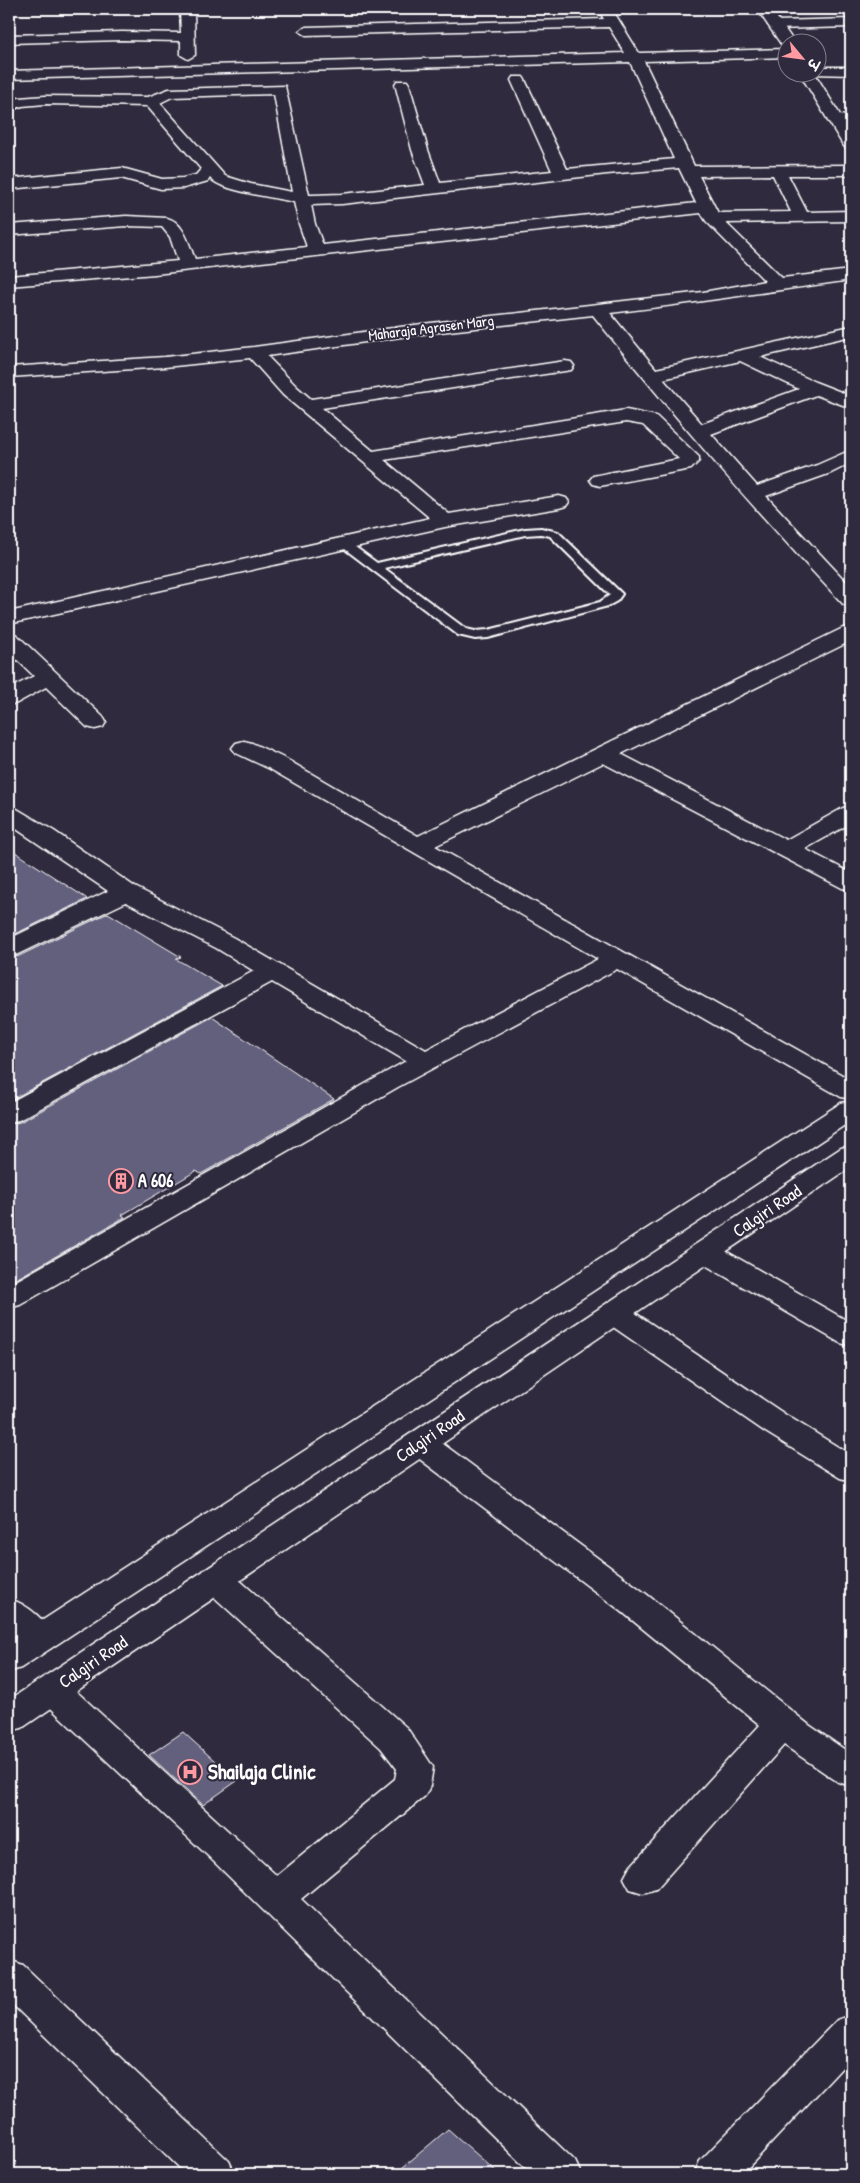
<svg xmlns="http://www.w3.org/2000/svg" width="860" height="2183" viewBox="0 0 860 2183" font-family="'Patrick Hand','Playpen Sans Deva',sans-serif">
	<rect width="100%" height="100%" fill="#2f2a3d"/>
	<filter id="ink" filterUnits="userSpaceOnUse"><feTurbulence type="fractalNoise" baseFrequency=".02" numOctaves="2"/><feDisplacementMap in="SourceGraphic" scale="10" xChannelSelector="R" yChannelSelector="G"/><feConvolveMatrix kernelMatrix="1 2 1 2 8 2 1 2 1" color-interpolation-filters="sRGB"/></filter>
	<g filter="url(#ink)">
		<path fill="#63607e" stroke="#fff" d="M9 848 86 898 87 899 9 937Z
			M108 913 181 957 176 959 222 986 9 1101V959L19 956Z
			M212 1017 334 1099 201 1174 196 1171 122 1215 125 1217 9 1283V1124L20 1122Z
			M183 1732 237 1781 203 1805 149 1755Z
			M448 2129 499 2174H395Z"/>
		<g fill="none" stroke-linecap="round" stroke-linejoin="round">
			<defs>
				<path id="service" d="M541 528 558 532 620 592 622 594 617 601 608 606 488 638 475 639 458 635 337 543 343 540 347 541 377 563 525 529ZM541 534 550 536 610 595 600 602 488 630 475 631 466 629 384 568 525 535Z"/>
				<path id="minor" d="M180 9H194L195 55 188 59 181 55V41L122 40 9 43V35L122 32 181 33Z
					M598 9H612L639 53 788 49V57L644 61 694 166 851 165V175H788L807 212 851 211V221L726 223 782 278 851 270V280C771 291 691 304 610 313L656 369 851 326V336L760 357 815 382 851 396V408L816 395 711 434 757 486 817 465 851 450V463L831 473 766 496 851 587V605L843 604C755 510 672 415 593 315L422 334 267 356 297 387 311 399 565 361 571 362 574 366 571 370 565 371 322 408 373 451 626 410 656 416 699 457V461L691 469 600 486 593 484 590 480 593 476 679 459 643 425 626 422 384 460 449 514 559 496 566 498 569 502 566 506 559 508 445 527 9 624V612L430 518 283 395 250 358 165 367 9 377V367L165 357 254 347 422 324 703 292 765 281 706 221 701 213 155 274 9 286V276L178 261 170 237 162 227 126 226 9 235V225L126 216 167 218C184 222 189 245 195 259L307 247 299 224 294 202C276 198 221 191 210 178L208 181 184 188 161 189 121 178 9 189V179L122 168 162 179 183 178 196 175 201 169 147 106 45 104 22 106 9 111V101L19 98 45 96 148 97 169 89 285 86 309 195H312L342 194 425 185 412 150 395 84 397 81H407L409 84 428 150 440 183 552 171 511 80 513 77H523L525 80 567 169 674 159 630 62 9 79V71L625 53 609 27 306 35 299 31 306 27 604 19ZM274 94 292 192 251 184 225 176 160 103 172 97ZM679 168 696 203 323 245 315 224 311 205 342 204 607 174ZM773 175 791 212 718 213 699 176ZM740 361 799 389 702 424 663 379Z
					M851 19V27L775 29 768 25 775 21Z
					M818 67H851V75L813 74 812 72H818Z
					M835 115 851 116V124L830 123 827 120 830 117Z
					M851 627V641L621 754 786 840 843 808 851 806V823L805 849 851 873V890L842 888 603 763 435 846 851 1080V1099L841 1097 617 969 398 1087 20 1305 9 1308V1285L406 1061 272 982 19 1120 9 1122V1103L254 971 216 948 126 902 18 954 9 957V939L108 891 9 824V807L17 809 54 831 135 887 234 938 426 1050 598 959 270 769 236 753 232 748 236 743 244 741 252 743 286 759 418 836 843 628Z
					M9 633 17 635 103 717 106 722 103 727 95 729 87 727 46 687 17 703 9 705V689L34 676 9 652Z
					M705 1243 715 1245 851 1323V1346L840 1343 695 1259 690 1252 695 1245Z
					M614 1303 625 1306 786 1415 851 1455V1481L840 1478 764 1431 603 1320 599 1313 603 1306Z
					M420 1432 431 1435 645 1593 809 1725 851 1754V1786L838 1782 784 1745 656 1889 643 1893 630 1889 624 1878 630 1867 760 1725 621 1611 409 1451 404 1443 409 1435Z
					M216 1567 228 1570 407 1728 433 1767 430 1786 425 1796 301 1899 575 2161 581 2174H532L207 1855 40 1698 34 1689 40 1680 52 1676 64 1680 277 1876 395 1779 397 1769 381 1748 204 1588 199 1579 204 1570Z
					M9 1599C28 1604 47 1622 56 1639L51 1648C28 1655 24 1646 9 1631Z
					M9 1960 23 1965 229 2161 235 2174H186L9 2001Z
					M851 2015V2058L742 2174H694L700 2161 837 2020Z"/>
				<path id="tertiary" d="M757 9H771L794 42H788V48L783 47Z
					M799 72H814L851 133V150L846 148 843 145Z"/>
				<path id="primary" d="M851 1101V1121L21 1668 9 1672V1642L841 1103Z
					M851 1146V1167L22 1728 9 1731V1700L841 1148Z"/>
			</defs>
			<use href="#service" stroke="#fff" stroke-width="4"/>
			<use href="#minor" stroke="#fff" stroke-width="3"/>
			<use href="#tertiary" stroke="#fff" stroke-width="3"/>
			<use href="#primary" stroke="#fff" stroke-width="3"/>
			<use href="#service" fill="#2f2a3d" fill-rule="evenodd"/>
			<use href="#minor" fill="#2f2a3d" fill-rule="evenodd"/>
			<use href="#tertiary" fill="#2f2a3d" fill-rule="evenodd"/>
			<use href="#primary" fill="#2f2a3d" fill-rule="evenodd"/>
		</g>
	</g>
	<defs>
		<symbol id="building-ring" viewBox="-11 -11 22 22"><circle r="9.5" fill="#2f2a3d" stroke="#ff9aa2" stroke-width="1.5"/><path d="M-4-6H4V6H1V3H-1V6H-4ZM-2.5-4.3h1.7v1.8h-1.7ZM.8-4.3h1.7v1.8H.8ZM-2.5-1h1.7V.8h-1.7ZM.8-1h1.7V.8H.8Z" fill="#ff9aa2"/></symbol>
		<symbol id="hospital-ring" viewBox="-11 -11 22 22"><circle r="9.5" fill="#2f2a3d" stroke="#ff9aa2" stroke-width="1.5"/><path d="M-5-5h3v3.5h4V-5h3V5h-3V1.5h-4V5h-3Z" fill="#ff9aa2"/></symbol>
	</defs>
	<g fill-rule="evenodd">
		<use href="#building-ring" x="107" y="1167" width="28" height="28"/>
		<use href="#hospital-ring" x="176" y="1758" width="28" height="28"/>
	</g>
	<g text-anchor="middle" stroke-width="4" stroke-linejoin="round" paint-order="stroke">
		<g font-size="15" fill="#fff" stroke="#2f2a3d">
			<text transform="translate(431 328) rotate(-7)" y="5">Maharaja Agrasen Marg</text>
		</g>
		<g font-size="18" font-weight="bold" fill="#fff" stroke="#2f2a3d" text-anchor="start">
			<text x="138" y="1187">A 606</text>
		</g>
		<g font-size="18" fill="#fff" stroke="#2f2a3d">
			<text transform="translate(767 1211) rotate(-34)" y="6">Calgiri Road</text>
			<text transform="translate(430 1436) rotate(-34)" y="6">Calgiri Road</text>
			<text transform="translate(93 1662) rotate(-34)" y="6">Calgiri Road</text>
		</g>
		<g font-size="21" font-weight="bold" fill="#fff" stroke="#2f2a3d" text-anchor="start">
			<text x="208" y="1779">Shailaja Clinic</text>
		</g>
	</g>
	<rect width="860" height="2183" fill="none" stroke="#2f2a3d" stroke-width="30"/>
	<rect x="15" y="15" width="830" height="2153" fill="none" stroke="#fff" stroke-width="2" filter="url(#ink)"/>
	<g transform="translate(802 58) rotate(119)"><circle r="24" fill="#2f2a3d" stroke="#827f8b"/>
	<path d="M0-4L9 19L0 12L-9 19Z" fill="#ff9aa2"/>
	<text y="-8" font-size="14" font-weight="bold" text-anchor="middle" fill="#ffffff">उ</text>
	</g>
</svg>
